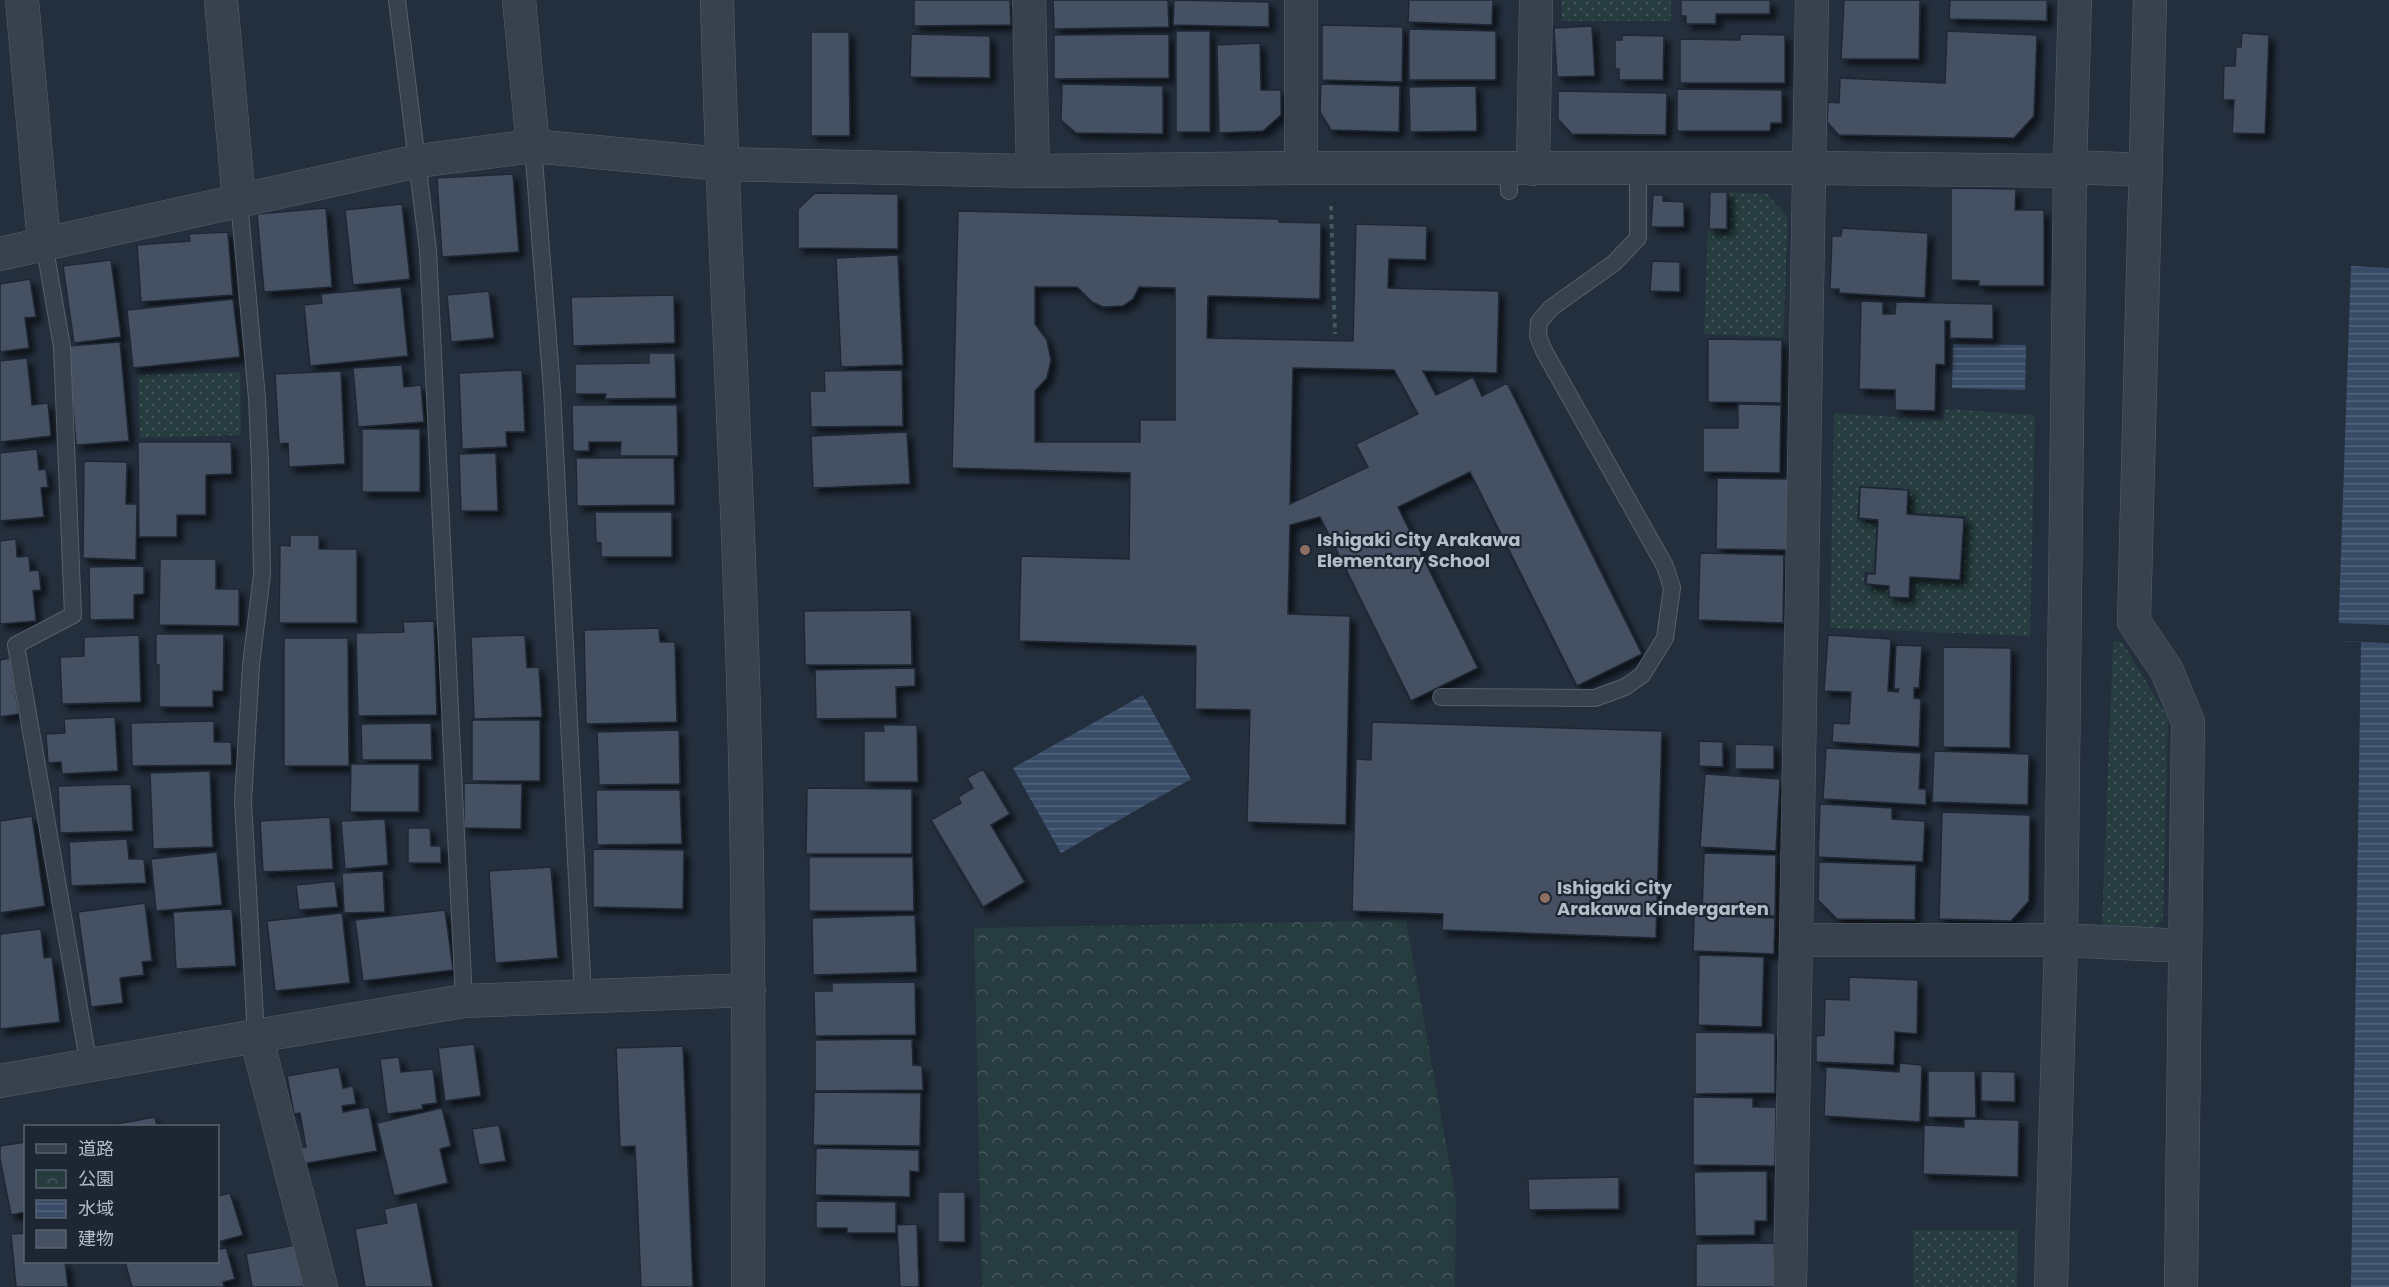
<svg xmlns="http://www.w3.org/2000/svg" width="2389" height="1287" viewBox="0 0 2389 1287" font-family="Poppins,'Noto Sans JP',sans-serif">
	<defs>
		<pattern id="grass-dots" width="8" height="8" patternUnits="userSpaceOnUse" patternTransform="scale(1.5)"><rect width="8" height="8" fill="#263c3f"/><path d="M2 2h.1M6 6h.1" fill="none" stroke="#435659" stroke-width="1.8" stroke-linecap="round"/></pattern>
		<pattern id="park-crowns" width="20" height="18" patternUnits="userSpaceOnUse" patternTransform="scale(1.5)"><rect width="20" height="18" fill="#263c3f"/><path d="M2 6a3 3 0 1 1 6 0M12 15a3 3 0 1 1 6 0" fill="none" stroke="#435659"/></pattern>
		<pattern id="water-rules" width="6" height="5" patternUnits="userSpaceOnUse" patternTransform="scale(1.5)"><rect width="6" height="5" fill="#394c67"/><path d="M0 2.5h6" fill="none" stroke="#53647b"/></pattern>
		<filter id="shadow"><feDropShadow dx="5.5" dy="5.5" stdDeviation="3" flood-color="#0009"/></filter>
	</defs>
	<rect width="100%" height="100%" fill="#242f3e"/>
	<path fill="url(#grass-dots)" fill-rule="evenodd" d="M1562 0H1671V21H1562Z
		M1729 192 1767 194 1788 218 1783 338 1704 334 1708 231H1727Z
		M240 372 241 435 140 438 138 375Z
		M1944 409 2035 415 2030 636 1830 628 1834 413 1943 420ZM1859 486 1910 489 1909 512 1966 516 1962 582 1912 579 1911 600 1888 598V588L1864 585V572H1873L1876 523 1857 521Z
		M2113 641 2122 642 2168 718 2163 919 2152 929 2102 926Z
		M1913 1230H2018L2017 1287H1913Z"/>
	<path fill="url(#park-crowns)" d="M1406 920 1456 1199 1455 1287H982L974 928Z"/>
	<path fill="url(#water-rules)" d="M2351 266 2389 268V1287H2351L2361 642 2338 641Z
		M1953 344 2026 345 2025 390 1952 388Z
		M1143 695 1191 779 1061 853 1013 768Z"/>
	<path fill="#242f3e" d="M2338 623 2389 625V643L2338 641Z"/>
	<path fill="#455162" stroke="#1f2835" stroke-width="1.5" fill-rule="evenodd" filter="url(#shadow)" d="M914 0H1010L1011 25 914 26Z
		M1053 0H1168L1169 27 1054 29Z
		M1174 0 1269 2V27L1173 25Z
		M1409 0H1493L1492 25 1408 22Z
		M1681 0H1770V14H1716V24H1686V16H1681Z
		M1844 0H1920L1919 59H1841Z
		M1950 0H2047V21L1949 19Z
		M1322 25 1403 27 1402 82 1322 80Z
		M1592 26 1595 76 1557 77 1554 28Z
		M1409 29 1496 31V80H1409Z
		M1176 31H1210V132H1176Z
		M1947 31 2037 35 2034 116 2014 138 1839 135 1827 122 1828 102 1839 103 1840 78 1945 83Z
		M811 32H849L850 136H811Z
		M2242 33 2269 35 2265 134 2232 133 2234 100H2223L2224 66H2235L2236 47H2241Z
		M911 34 990 36V78L910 77Z
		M1169 34V78L1054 79V35Z
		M1740 34 1785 35V83H1680V39L1740 40Z
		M1622 35 1664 36 1663 80H1619V69H1615V40H1622Z
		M1260 43 1261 90H1281V115L1263 131 1219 133 1217 45Z
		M1062 84 1163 86V134L1076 133 1061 120Z
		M1321 84 1400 86 1399 132 1331 130 1320 112Z
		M1476 86 1477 131 1410 132 1409 87Z
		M1677 89 1782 90V123H1771L1770 131H1677Z
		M1558 91 1667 93 1666 135 1572 134 1558 119Z
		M513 174 519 252 442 257 437 178Z
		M1951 188 2016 189 2015 210H2044V286H1979V281L1951 280Z
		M1710 192H1727V229H1709Z
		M815 193 898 194V249L798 248V209Z
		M1653 195H1663V201L1684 202V227H1651Z
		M402 204 410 279 353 285 345 210Z
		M326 208 332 287 264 292 257 214Z
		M958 211 1279 219V222L1321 223 1320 299 1208 296 1207 338 1353 341 1356 224 1427 226 1426 260 1389 259 1388 288 1499 291 1497 373 1423 371 1436 395 1473 377 1482 396 1507 383 1642 654 1577 686 1470 472 1398 507 1478 668 1411 701 1320 517 1290 525 1288 614 1350 616 1346 825 1247 822 1250 710 1195 709 1196 646 1019 641 1021 556 1129 559 1130 473 952 468ZM1035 287H1077L1092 302 1103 307 1123 306 1133 299 1139 287 1175 288V420H1140V442H1035V391L1047 378 1051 360 1047 340 1035 324ZM1293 368 1394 370 1418 414 1356 444 1368 467 1290 504Z
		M1842 228 1928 233 1925 298 1839 293V289H1830L1832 236H1841Z
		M228 232 233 295 141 302 137 245 190 241 189 234Z
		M898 255 903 365 841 367 836 258Z
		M111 260 121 337 74 343 63 266Z
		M1652 261 1680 262V292L1650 291Z
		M30 279 36 317 25 318 29 348 0 352V284Z
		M401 287 408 356 310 366 304 305 322 303 321 294Z
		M489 291 494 338 451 342 447 295Z
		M674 295 675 343 573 346 571 297Z
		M233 299 240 357 133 368 127 310Z
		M1861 301 1883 302V314H1895L1896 302 1993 304V339L1950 338V321H1945V365L1936 364 1935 411 1895 410V390L1859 389Z
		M1708 339 1782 340 1781 403 1708 402Z
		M120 342 129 441 76 445 68 346Z
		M649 353H675L676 398 605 399 606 394H575V364L649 363Z
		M27 358 32 405 48 403 51 436 0 442V361Z
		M402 365 404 387 421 385 424 422 358 427 353 368Z
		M522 370 525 432H506L507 447 462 449 459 373Z
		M902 370 903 426 811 427 810 391H825L824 371Z
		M341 371 345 464 289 467 288 443 279 444 275 374Z
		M1738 404 1781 405 1780 473 1703 472V428H1738Z
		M572 405H677L678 456H620L621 442H589V451H573Z
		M362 429H420V492H362Z
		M907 432 910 484 813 488 811 436Z
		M138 442H231L232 474 206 475V515H177V537H139Z
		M37 449 39 470 46 469 48 487 41 488 44 517 0 521V453Z
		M496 453 498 511H461L459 454Z
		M576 458H674L675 505 577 506Z
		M84 461 127 462 126 504H137L136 560 83 558Z
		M1717 478 1788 479 1787 550 1716 549Z
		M1860 487 1908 490 1907 514 1964 518 1960 580 1910 577 1909 598 1889 597V586L1866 584 1867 574H1875L1878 520 1859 518Z
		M595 512H672V557H601V543L596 542Z
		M290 535H319V549H357V623H279L280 545 290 546Z
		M16 539 17 557 29 556 30 571 39 570 41 590 33 591 36 621 0 624V541Z
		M1700 553 1784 555 1783 623 1698 620Z
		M160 559H216V589H239V626L159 625Z
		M144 566V594L134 595V619L90 620 89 567Z
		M911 610 912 665H805L804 611Z
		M434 621 437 715 358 716 356 633 404 632 403 622Z
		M659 628 660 642H675L677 722 586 724 584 630Z
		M156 634H224L223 691H213V707H159V665H156Z
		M139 635 141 702 62 704 60 657 84 656V637Z
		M525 635 527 668 539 667 542 717 474 719 471 637Z
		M1828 635 1891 639 1888 691 1898 692 1899 689H1894L1896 645 1922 646 1919 688H1914V698L1921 699 1919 747 1832 742 1833 723 1849 724 1851 692 1824 691Z
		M284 638H348L349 766H284Z
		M1943 647 2011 648 2010 748 1943 747Z
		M10 658 19 714 0 717V660Z
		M915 668V686L896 687 897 718 816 719 815 670Z
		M115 717 118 771 62 774 61 762 48 763 46 734 65 733 64 719Z
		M472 720H540V781H472Z
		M214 721V742H231L232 765 132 766 131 723Z
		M1372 722 1662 731 1656 938 1442 930 1443 914 1352 911 1356 759 1371 760Z
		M431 723 432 760H362L361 724Z
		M883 725H917L918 782H864V731H884Z
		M679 730 680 784 599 785 597 732Z
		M1699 741 1723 742V767L1699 766Z
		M1735 744 1774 745V769H1735Z
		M1826 748 1921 753 1919 789H1926V805L1823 799Z
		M1934 751 2029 754 2028 805 1932 802Z
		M351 764H419V812H350Z
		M983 769 1010 814 991 825 1025 882 983 907 931 820 961 803 958 797 973 788 967 778Z
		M210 771 213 847 153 849 150 773Z
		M1705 774 1780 779 1776 851 1700 847Z
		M464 783 522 784 521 829 464 828Z
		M131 784 133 831 60 833 58 786Z
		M807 788 912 789V854H806Z
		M596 790H680L682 844 597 845Z
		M1820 804 1892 808V819L1925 821 1923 862 1818 857Z
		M1942 812 2030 815 2029 901 2011 921 1939 919Z
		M32 816 45 906 0 913V821Z
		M330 817 333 869 263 872 260 821Z
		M385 819 388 865 345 869 341 821Z
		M408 828H430L431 846H441V863H408Z
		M127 839 129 859H144L146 883 71 886 69 842Z
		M593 849 684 850 683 909 593 907Z
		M217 852 222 905 156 911 151 859Z
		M1704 853 1776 855 1775 916 1702 914Z
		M809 857H913L914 911H809Z
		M1819 862 1916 865 1915 920 1837 919 1818 900Z
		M551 867 558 958 495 963 489 871Z
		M383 871 385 912 344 913 342 873Z
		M335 881 338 907 299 910 296 885Z
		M145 903 152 961 142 962 144 975 120 978 123 1003 91 1007 78 912Z
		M232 909 236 966 176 969 173 912Z
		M445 910 453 970 363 981 355 920Z
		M342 913 350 983 275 991 267 921Z
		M915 915 917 972 813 975 812 918Z
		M1694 915 1775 918 1774 954 1693 951Z
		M41 929 44 958 52 957 60 1022 0 1029V934Z
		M1699 955 1764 957 1762 1027 1698 1025Z
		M1849 977 1918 980 1917 1034 1895 1032 1894 1065 1816 1062V1036L1824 1035 1825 999 1849 1000Z
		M915 982 916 1035 815 1036 814 991H832V983Z
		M1695 1032 1775 1033V1093L1695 1094Z
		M912 1039 913 1065 922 1066 923 1090 815 1091V1040Z
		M474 1044 481 1096 445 1101 438 1048Z
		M683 1046 693 1287H641L635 1146 620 1147 616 1048Z
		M399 1057 401 1072 433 1069 437 1103 422 1105 423 1109 387 1114 380 1059Z
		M1900 1063 1922 1065 1920 1122 1824 1116 1826 1067 1899 1072Z
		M339 1067 343 1088 353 1086 356 1104 342 1106 343 1112 369 1107 377 1151 302 1164 299 1148 306 1147 300 1113 294 1114 287 1076Z
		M1928 1071H1975L1976 1118 1928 1117Z
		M1981 1071 2015 1072V1102L1981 1101Z
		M814 1092 921 1093 920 1146 813 1145Z
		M1693 1097 1753 1098V1107H1776L1775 1166 1693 1165Z
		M442 1108 451 1146 440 1149 448 1183 394 1196 377 1123Z
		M155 1117 157 1126H106Z
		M1964 1119 2019 1120 2018 1177 1923 1174 1924 1125 1964 1127Z
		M499 1125 506 1161 479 1165 472 1129Z
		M26 1142V1212L11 1215 0 1159V1146Z
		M816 1148 919 1150V1172L910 1171V1197L815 1195Z
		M1767 1171V1221H1755V1235L1695 1236 1694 1172Z
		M1619 1177V1209L1529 1210 1528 1179Z
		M938 1192H965V1242H938Z
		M230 1193 243 1235 218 1242V1196Z
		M816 1201 896 1202V1233H847V1228H816Z
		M417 1202 433 1287H365L355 1229 387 1223 384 1209Z
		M917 1224 919 1287H900L897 1225Z
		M26 1233V1262H65L68 1287H16L11 1234Z
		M1774 1243 1775 1287H1696V1244Z
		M296 1245 304 1287H252L246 1254Z
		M226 1247 235 1279 223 1282 224 1287H132L125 1262H218V1250Z"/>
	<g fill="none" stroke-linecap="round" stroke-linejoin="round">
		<defs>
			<path id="service" d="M397 0 428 250 464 1001
				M533 146 552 391 583 996
				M1508 168 1509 191
				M239 201 257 398 260 465 262 574 251 665 243 801 256 1036
				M44 243 62 347 73 615 16 645 89 1066
				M1441 697 1595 698 1625 687 1642 675 1665 638 1672 588 1665 566 1544 351 1538 336 1539 322 1551 308 1614 263 1638 238V169"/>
			<path id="minor" d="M22 0 44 243
				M221 0 239 201
				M519 0 533 146
				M1029 0 1033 171
				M1301 0V168
				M2150 0 2134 622 2166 669 2188 722 2181 1287
				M2070 167 2146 170
				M1533 169 1536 0
				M0 254 418 161 533 146 722 164 1033 171 1301 168H1809L2070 171
				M1797 940H2061L2070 167 2075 0
				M256 1036 321 1287
				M1790 1287 1812 0
				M2051 1287 2061 940 2185 946"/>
			<path id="tertiary" d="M717 0C722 196 733 392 740 588 749 821 749 1054 748 1287
				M0 1081 256 1036 464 1001 749 990"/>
		</defs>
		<use href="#service" stroke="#565f6c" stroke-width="18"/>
		<use href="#minor" stroke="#565f6c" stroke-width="34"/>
		<use href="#tertiary" stroke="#565f6c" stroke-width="34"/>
		<path stroke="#44595c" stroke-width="4" stroke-dasharray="4.5 4.5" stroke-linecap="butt" d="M1331 206 1335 334"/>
		<use href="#service" stroke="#38414e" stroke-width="16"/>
		<use href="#minor" stroke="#38414e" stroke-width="33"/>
		<use href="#tertiary" stroke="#38414e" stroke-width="33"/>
	</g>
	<g fill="#8d6e63" stroke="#1d2633" stroke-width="2">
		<circle cx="1305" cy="550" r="6"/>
		<circle cx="1545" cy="898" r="6"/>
	</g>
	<g text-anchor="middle" stroke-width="4.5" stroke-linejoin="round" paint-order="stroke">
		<g font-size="18" font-weight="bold" fill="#b4bcc9" stroke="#1d2633" text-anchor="start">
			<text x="1317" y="546">Ishigaki City Arakawa<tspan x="1317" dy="21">Elementary School</tspan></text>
			<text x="1557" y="894">Ishigaki City<tspan x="1557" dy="21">Arakawa Kindergarten</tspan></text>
		</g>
	</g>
	<rect x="24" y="1125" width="195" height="138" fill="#1d2633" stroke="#59626f" stroke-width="1.5"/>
	<rect x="36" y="1144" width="30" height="9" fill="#38414e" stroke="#59626f" stroke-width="1.5"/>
	<text x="78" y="1155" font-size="18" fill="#b4bcc9">道路</text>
	<rect x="36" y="1170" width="30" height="18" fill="url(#park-crowns)" stroke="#59626f" stroke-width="1.5"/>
	<text x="78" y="1185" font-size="18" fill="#b4bcc9">公園</text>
	<rect x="36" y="1200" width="30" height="18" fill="url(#water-rules)" stroke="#59626f" stroke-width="1.5"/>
	<text x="78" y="1215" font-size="18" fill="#b4bcc9">水域</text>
	<rect x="36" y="1230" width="30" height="18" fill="#455162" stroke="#59626f" stroke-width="1.5"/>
	<text x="78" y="1245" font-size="18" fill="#b4bcc9">建物</text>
</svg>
